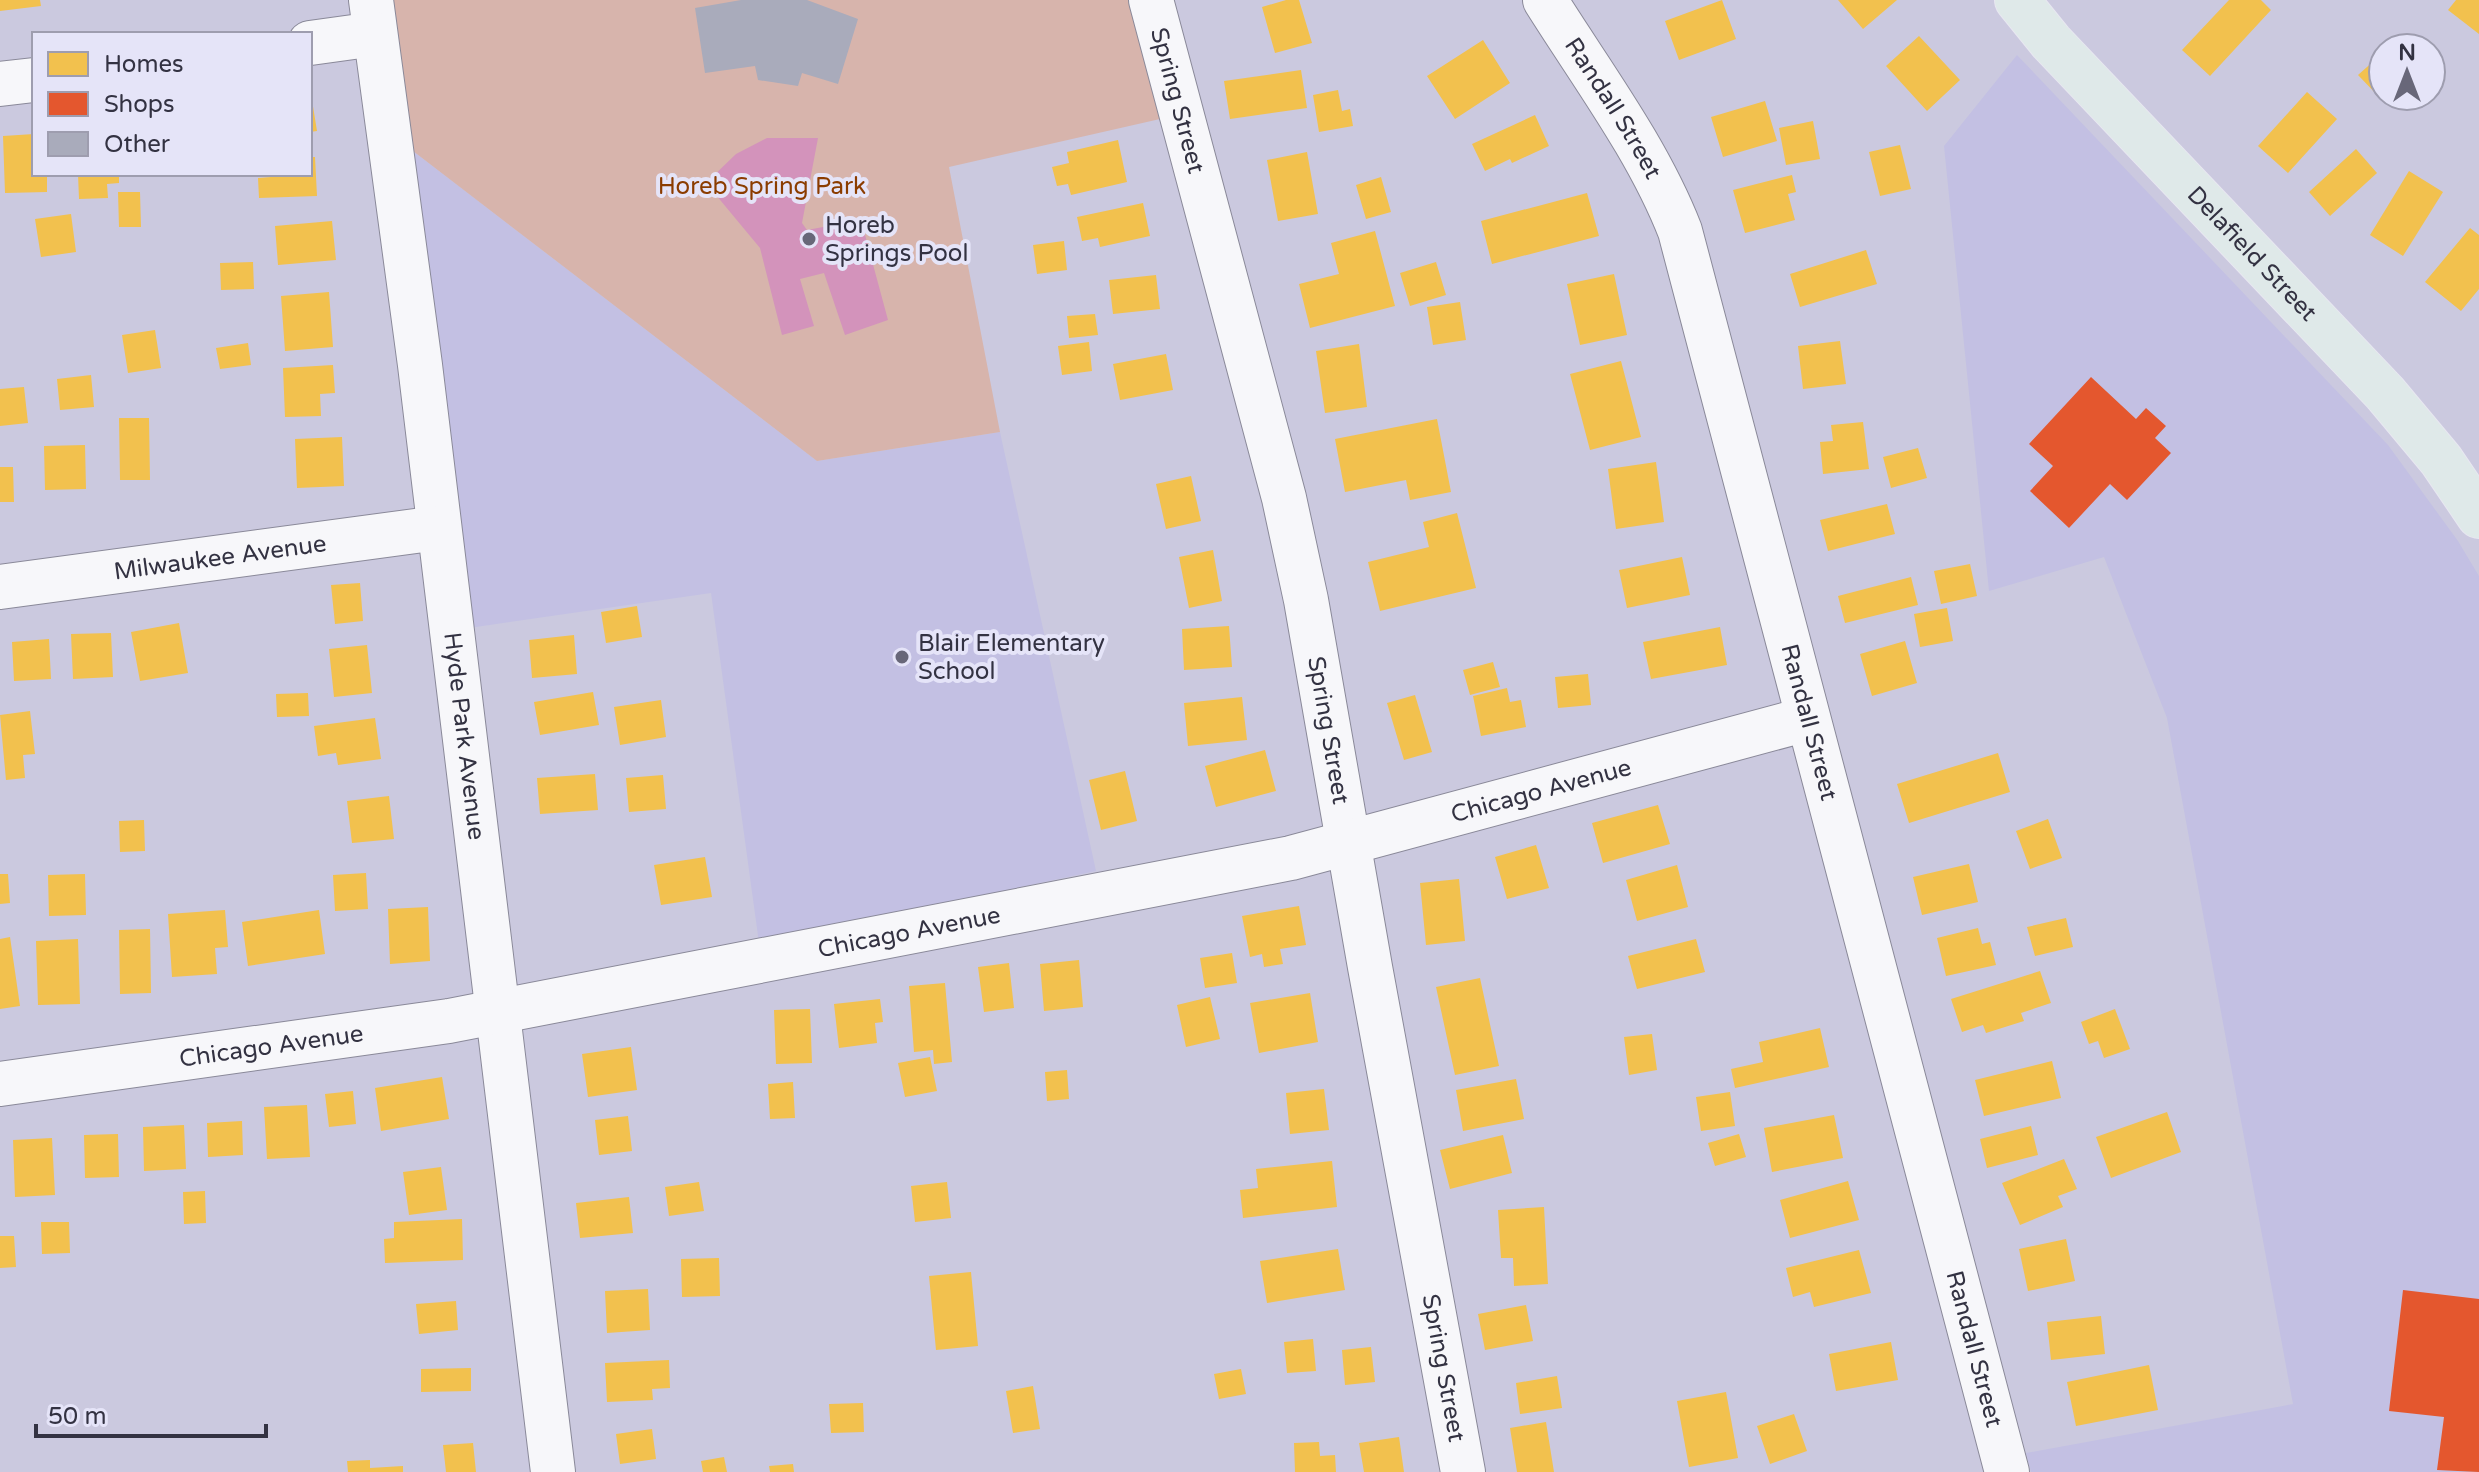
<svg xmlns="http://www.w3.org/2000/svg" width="2479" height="1472" viewBox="0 0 2479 1472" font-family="'Varela Round',sans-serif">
	<rect width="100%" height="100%" fill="#cbc9df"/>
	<path fill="#c3c0e3" d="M2017 55 2388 445 2458 541 2479 576V1472H2031L2026 1453 2293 1404 2167 718 2104 557 1989 591 1944 146Z
		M413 151 817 461 1000 432 1096 871 759 943 711 593 469 628Z"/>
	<path fill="#d7b4ac" d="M393 0H1132L1160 119 949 167 1000 432 817 461 413 151Z"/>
	<path fill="#d393bb" d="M767 138H818L802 223 807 230 861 220 888 320 845 335 824 273 800 279 814 326 782 335 760 248 706 183 736 154Z"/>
	<path fill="#f2c14e" d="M0 0H40L41 6 0 11Z
		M1286 0H1299L1312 43 1275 53 1262 7Z
		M1722 0 1736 39 1679 60 1665 21Z
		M1838 0H1897L1863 29Z
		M2229 0H2261L2271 10 2210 76 2182 50Z
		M2456 0H2479V34L2448 10Z
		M1919 36 1960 80 1927 111 1886 66Z
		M1483 40 1510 83 1455 119 1427 76Z
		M2376 59 2383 67V96L2380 98 2358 75Z
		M1301 70 1307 108 1230 119 1224 81Z
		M310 88 317 131 310 132Z
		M1338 90 1342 111 1350 109 1353 126 1319 132 1313 95Z
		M2307 92 2337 119 2288 173 2258 146Z
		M1765 101 1777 141 1723 157 1711 117Z
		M1535 115 1549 146 1512 163 1510 159 1485 171 1472 144Z
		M1813 121 1820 159 1786 165 1779 128Z
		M34 134V174H47V192L5 193 3 136Z
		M1118 140 1127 182 1071 195 1068 184 1057 186 1052 167 1069 163 1067 152Z
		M1900 145 1911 189 1880 196 1869 152Z
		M2356 149 2377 173 2330 216 2309 192Z
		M1307 152 1318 214 1278 221 1267 160Z
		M310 157H315L317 196 259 198 258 178 271 177V174H310Z
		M2409 171 2443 192 2403 256 2370 235Z
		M78 174H119V183L107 184 108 198 79 199Z
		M1792 175 1796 192 1788 194 1795 220 1745 233 1733 190Z
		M1381 177 1391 212 1366 219 1356 185Z
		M118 192H140L141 227H119Z
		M1587 193 1599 236 1492 264 1481 221Z
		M1143 203 1150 236 1100 247 1098 238 1082 241 1077 217Z
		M71 214 76 252 41 257 35 219Z
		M332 221 336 260 278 265 275 226Z
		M2470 228 2479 235V289L2461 311 2425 282Z
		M1375 231 1395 306 1310 328 1299 284 1339 274 1331 243Z
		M1064 241 1067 270 1037 274 1033 245Z
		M1866 250 1877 284 1800 307 1790 274Z
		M253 262 254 289 221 290 220 263Z
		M1436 262 1446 295 1410 306 1400 273Z
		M1614 274 1627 335 1580 345 1567 284Z
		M1156 275 1160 309 1113 314 1109 280Z
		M329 292 333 347 285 351 281 296Z
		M1460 302 1466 340 1433 345 1427 307Z
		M1095 314 1098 335 1069 338 1067 316Z
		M155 330 161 368 128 373 122 335Z
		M1840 341 1846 384 1803 389 1798 346Z
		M1089 342 1092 371 1062 375 1058 346Z
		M248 343 251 365 220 369 216 348Z
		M1359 344 1367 407 1325 413 1316 351Z
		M1166 354 1173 390 1120 400 1113 364Z
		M1621 361 1641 437 1590 450 1570 374Z
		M333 365 335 393 320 394 321 416 285 417 283 368Z
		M91 375 94 407 60 410 57 379Z
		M24 387 28 423 0 426V389Z
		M119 418H149L150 480H120Z
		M1437 419 1451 492 1410 500 1406 480 1345 492 1335 439Z
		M1863 422 1869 469 1823 474 1820 442 1833 441 1831 425Z
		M342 437 344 486 297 488 295 439Z
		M85 445 86 489 45 490 44 446Z
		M1918 448 1927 478 1891 488 1883 457Z
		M1656 462 1664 522 1616 529 1608 469Z
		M0 467H13L14 502H0Z
		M1191 476 1201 521 1166 529 1156 484Z
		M1887 504 1895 534 1828 551 1820 520Z
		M1457 513 1476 588 1380 611 1368 562 1429 547 1423 522Z
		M1213 550 1222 601 1189 608 1179 557Z
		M1682 557 1690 595 1627 608 1619 570Z
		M1970 564 1977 596 1941 604 1934 571Z
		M1911 577 1918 605 1845 623 1838 596Z
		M360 583 363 621 335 624 331 585Z
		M637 606 642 637 606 643 601 612Z
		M1947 608 1953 641 1920 647 1914 614Z
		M179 623 188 673 140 681 131 632Z
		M1229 626 1232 667 1184 670 1182 629Z
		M1720 627 1727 665 1651 679 1643 642Z
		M111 633 113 677 73 679 71 634Z
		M574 635 577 674 532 678 529 640Z
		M49 639 51 679 14 681 12 642Z
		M1905 641 1917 683 1872 696 1860 654Z
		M367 645 372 693 334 697 329 649Z
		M1493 662 1500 687 1470 695 1463 670Z
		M1588 674 1591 705 1558 708 1555 677Z
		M1507 688 1510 702 1521 700 1526 727 1481 736 1473 696Z
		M593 692 599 725 540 735 534 702Z
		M308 693 309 716 277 717 276 694Z
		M1415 695 1432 752 1404 760 1387 703Z
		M1242 697 1247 740 1188 746 1184 703Z
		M661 700 666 737 620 745 614 707Z
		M30 711 35 754 23 755 25 778 6 780 0 715Z
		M375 718 381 759 338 765 336 753 318 756 314 726Z
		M1265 750 1276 791 1216 807 1205 766Z
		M1998 753 2010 792 1909 823 1897 784Z
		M1125 771 1137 821 1101 830 1089 780Z
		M595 774 598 810 540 814 537 778Z
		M663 775 666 809 629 812 626 778Z
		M389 796 394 839 352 843 347 801Z
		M1658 805 1670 844 1603 863 1592 823Z
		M2048 819 2062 858 2030 869 2016 831Z
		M144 820 145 851 120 852 119 821Z
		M1536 845 1549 888 1507 899 1495 857Z
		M705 857 712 897 661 905 654 865Z
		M1969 864 1978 902 1922 915 1913 877Z
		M1677 865 1688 907 1637 921 1626 880Z
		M366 873 368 909 335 911 333 875Z
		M0 874H8L10 903 0 904Z
		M85 874 86 915 49 916 48 875Z
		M1459 879 1465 941 1426 945 1420 883Z
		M1299 906 1306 945 1280 949 1283 964 1264 967 1262 954 1250 957 1242 916Z
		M428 907 430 961 390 964 388 909Z
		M225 910 228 947 215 948 217 974 172 977 168 914Z
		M319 910 325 954 248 966 242 922Z
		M2066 918 2073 947 2035 956 2027 927Z
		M1978 928 1982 944 1990 942 1996 965 1946 976 1937 938Z
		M150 929 151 993 120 994 119 930Z
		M10 937 20 1006 0 1009V939Z
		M78 939 80 1004 38 1005 36 941Z
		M1696 939 1705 972 1637 989 1628 956Z
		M1232 953 1237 983 1205 988 1200 958Z
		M1079 960 1083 1007 1044 1011 1040 964Z
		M1009 963 1014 1008 984 1012 978 967Z
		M2040 971 2051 1003 2021 1013 2024 1021 1986 1033 1983 1025 1962 1032 1951 999Z
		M1480 978 1499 1066 1455 1075 1436 987Z
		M945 983 952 1062 934 1064 933 1050 914 1052 909 986Z
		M1310 993 1318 1042 1259 1053 1250 1003Z
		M1210 997 1220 1039 1186 1047 1177 1005Z
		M880 999 883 1022 875 1023 877 1043 839 1048 834 1004Z
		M810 1009 812 1063 776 1064 774 1010Z
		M2115 1009 2130 1049 2104 1058 2098 1041 2089 1044 2081 1022Z
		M1820 1028 1829 1067 1735 1088 1731 1069 1763 1062 1759 1042Z
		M1652 1034 1657 1070 1629 1075 1624 1037Z
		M631 1047 637 1090 588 1097 582 1054Z
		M930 1057 937 1091 905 1097 898 1063Z
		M2052 1061 2061 1098 1984 1116 1975 1080Z
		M1067 1070 1069 1099 1047 1101 1045 1072Z
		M442 1077 449 1119 381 1131 375 1088Z
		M1516 1079 1524 1119 1463 1131 1456 1090Z
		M793 1082 795 1118 770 1119 768 1084Z
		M1324 1089 1329 1130 1290 1134 1286 1093Z
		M353 1091 356 1124 329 1127 325 1094Z
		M1730 1092 1735 1126 1701 1131 1696 1097Z
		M307 1105 310 1157 267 1159 264 1107Z
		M2167 1112 2181 1152 2111 1178 2096 1137Z
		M1834 1115 1843 1158 1772 1172 1764 1128Z
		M628 1116 632 1151 599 1155 595 1120Z
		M242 1121 243 1155 208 1157 207 1123Z
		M184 1125 186 1169 144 1171 143 1127Z
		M2031 1126 2038 1155 1987 1168 1980 1139Z
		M118 1134 119 1177 85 1178 84 1135Z
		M1739 1134 1746 1157 1715 1166 1708 1143Z
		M1503 1135 1512 1173 1450 1189 1440 1150Z
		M52 1138 55 1195 15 1197 13 1140Z
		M2064 1159 2077 1189 2058 1196 2063 1207 2020 1225 2002 1183Z
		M1332 1161 1337 1207 1243 1218 1240 1190 1258 1188 1256 1169Z
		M441 1167 447 1210 409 1215 403 1172Z
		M1848 1181 1859 1220 1790 1238 1780 1200Z
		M699 1182 704 1211 669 1216 665 1187Z
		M947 1182 951 1218 915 1222 911 1186Z
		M205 1191 206 1223 184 1224 183 1192Z
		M629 1197 633 1233 580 1238 576 1203Z
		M1544 1207 1548 1284 1514 1286 1513 1258H1501L1498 1210Z
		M462 1219 463 1260 385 1263 384 1239 394 1238V1222Z
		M41 1222H69L70 1253 42 1254Z
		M0 1236H14L16 1267 0 1268Z
		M2066 1239 2075 1281 2028 1291 2019 1249Z
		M1338 1249 1345 1290 1267 1303 1260 1261Z
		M1859 1250 1871 1293 1814 1307 1810 1292 1793 1297 1786 1268Z
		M719 1258 720 1296 682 1297 681 1259Z
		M971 1272 978 1346 936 1350 929 1276Z
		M648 1289 650 1330 607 1333 605 1291Z
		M456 1301 458 1330 419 1334 416 1304Z
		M1526 1305 1533 1341 1485 1350 1478 1314Z
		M2101 1316 2105 1354 2051 1360 2047 1322Z
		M1313 1339 1316 1371 1287 1373 1284 1342Z
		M1891 1342 1898 1380 1836 1391 1829 1354Z
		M1371 1347 1375 1382 1345 1385 1342 1350Z
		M669 1360 670 1388 652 1389 653 1400 607 1402 605 1363Z
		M2149 1365 2158 1410 2076 1426 2067 1382Z
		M471 1368V1391L421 1392V1369Z
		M1241 1369 1246 1394 1219 1399 1214 1374Z
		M1557 1376 1562 1408 1520 1414 1516 1383Z
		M1033 1386 1040 1429 1013 1433 1006 1391Z
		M1726 1392 1738 1458 1689 1467 1677 1401Z
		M863 1403 864 1432 831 1433 829 1404Z
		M1794 1414 1807 1451 1770 1464 1757 1426Z
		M1546 1422 1554 1472H1517L1510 1428Z
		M652 1429 656 1459 620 1464 616 1434Z
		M1399 1437 1404 1472H1364L1359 1443Z
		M1319 1442 1320 1456 1335 1455 1336 1472H1295L1294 1443Z
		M473 1443 476 1472H446L443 1445Z
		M724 1457 727 1472H703L701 1461Z
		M370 1460V1468L403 1466V1472H348L347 1461Z
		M793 1464 794 1472H770L769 1466Z"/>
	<path fill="#e4572e" d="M2091 377 2136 419 2146 408 2166 426 2155 438 2171 453 2127 500 2110 484 2069 528 2030 491 2053 466 2029 444Z
		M2403 1290 2479 1299V1472L2437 1470 2444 1417 2389 1411Z"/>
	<path fill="#a9abbb" d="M741 0H807L858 19 838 84 802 73 798 86 758 80 755 66 705 73 695 8Z"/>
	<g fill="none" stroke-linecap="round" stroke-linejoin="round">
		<defs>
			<g id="minor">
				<path id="s1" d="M371 0 420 365 553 1472"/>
				<path id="s2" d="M1151 0 1284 498 1306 600 1370 967 1463 1472"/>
				<path id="s3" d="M1545 0C1592 75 1648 149 1680 231L2007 1472"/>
				<path d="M310 43 375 34"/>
				<path d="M0 84 34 80"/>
				<path id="s4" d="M0 587 438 528"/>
				<path id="s5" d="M0 1084 449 1021 1291 858 1807 719"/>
			</g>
			<g id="major">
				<path id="s6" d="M2017 0 2051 42 2385 393 2441 460 2479 516"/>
			</g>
		</defs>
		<use href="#minor" stroke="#8a8999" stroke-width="46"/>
		<use href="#major" stroke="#e8e7f1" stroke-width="46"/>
		<use href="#minor" stroke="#f7f7fa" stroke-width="44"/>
		<use href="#major" stroke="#dfe9e9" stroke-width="44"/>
	</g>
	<g fill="#686779" stroke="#e5e4f8" stroke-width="3">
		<circle cx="809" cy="239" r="8"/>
		<circle cx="902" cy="657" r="8"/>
	</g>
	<g text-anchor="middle" stroke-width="8" stroke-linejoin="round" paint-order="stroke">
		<g font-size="24" fill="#333242" stroke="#e5e4f8">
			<text dy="8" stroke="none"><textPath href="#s2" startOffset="104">Spring Street</textPath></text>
			<text dy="8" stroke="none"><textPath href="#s3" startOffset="128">Randall Street</textPath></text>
			<text dy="8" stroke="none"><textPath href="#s6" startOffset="346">Delafield Street</textPath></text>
			<text dy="8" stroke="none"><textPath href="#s4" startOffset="222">Milwaukee Avenue</textPath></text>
			<text dy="8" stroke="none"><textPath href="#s3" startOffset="776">Randall Street</textPath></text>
			<text dy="8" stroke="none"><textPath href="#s2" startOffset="752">Spring Street</textPath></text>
			<text dy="8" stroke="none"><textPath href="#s1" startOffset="742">Hyde Park Avenue</textPath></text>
			<text dy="8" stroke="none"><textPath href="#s5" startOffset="1570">Chicago Avenue</textPath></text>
			<text dy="8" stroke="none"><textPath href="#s5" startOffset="922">Chicago Avenue</textPath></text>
			<text dy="8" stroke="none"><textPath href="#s5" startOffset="274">Chicago Avenue</textPath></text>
			<text dy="8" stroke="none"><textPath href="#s3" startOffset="1424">Randall Street</textPath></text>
			<text dy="8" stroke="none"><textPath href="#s2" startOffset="1400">Spring Street</textPath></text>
		</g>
		<g font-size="24" fill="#8b3c00" stroke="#e5e4f8">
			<text x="762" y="194">Horeb Spring Park</text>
		</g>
		<g font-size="24" fill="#333242" stroke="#e5e4f8" text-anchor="start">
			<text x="825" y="233">Horeb<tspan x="825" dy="28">Springs Pool</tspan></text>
			<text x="918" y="651">Blair Elementary<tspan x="918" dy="28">School</tspan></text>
		</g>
	</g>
	<rect x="32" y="32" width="280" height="144" fill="#e5e4f8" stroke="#9e9daf" stroke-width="2"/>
	<rect x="48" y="52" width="40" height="24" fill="#f2c14e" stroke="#9e9daf" stroke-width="2"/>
	<text x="104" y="72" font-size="24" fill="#333242">Homes</text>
	<rect x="48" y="92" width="40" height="24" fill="#e4572e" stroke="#9e9daf" stroke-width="2"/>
	<text x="104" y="112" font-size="24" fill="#333242">Shops</text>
	<rect x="48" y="132" width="40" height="24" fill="#a9abbb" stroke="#9e9daf" stroke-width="2"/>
	<text x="104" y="152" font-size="24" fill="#333242">Other</text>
	<g transform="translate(2407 72)"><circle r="38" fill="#e5e4f8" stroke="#9e9daf" stroke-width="2"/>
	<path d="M0-6L14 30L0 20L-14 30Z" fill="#686779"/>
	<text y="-12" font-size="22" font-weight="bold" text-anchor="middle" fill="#333242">N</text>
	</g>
	<path d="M36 1424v12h230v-12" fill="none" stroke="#333242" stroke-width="4"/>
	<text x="48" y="1424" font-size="24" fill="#333242" stroke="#e5e4f8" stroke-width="6" paint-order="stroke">50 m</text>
</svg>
